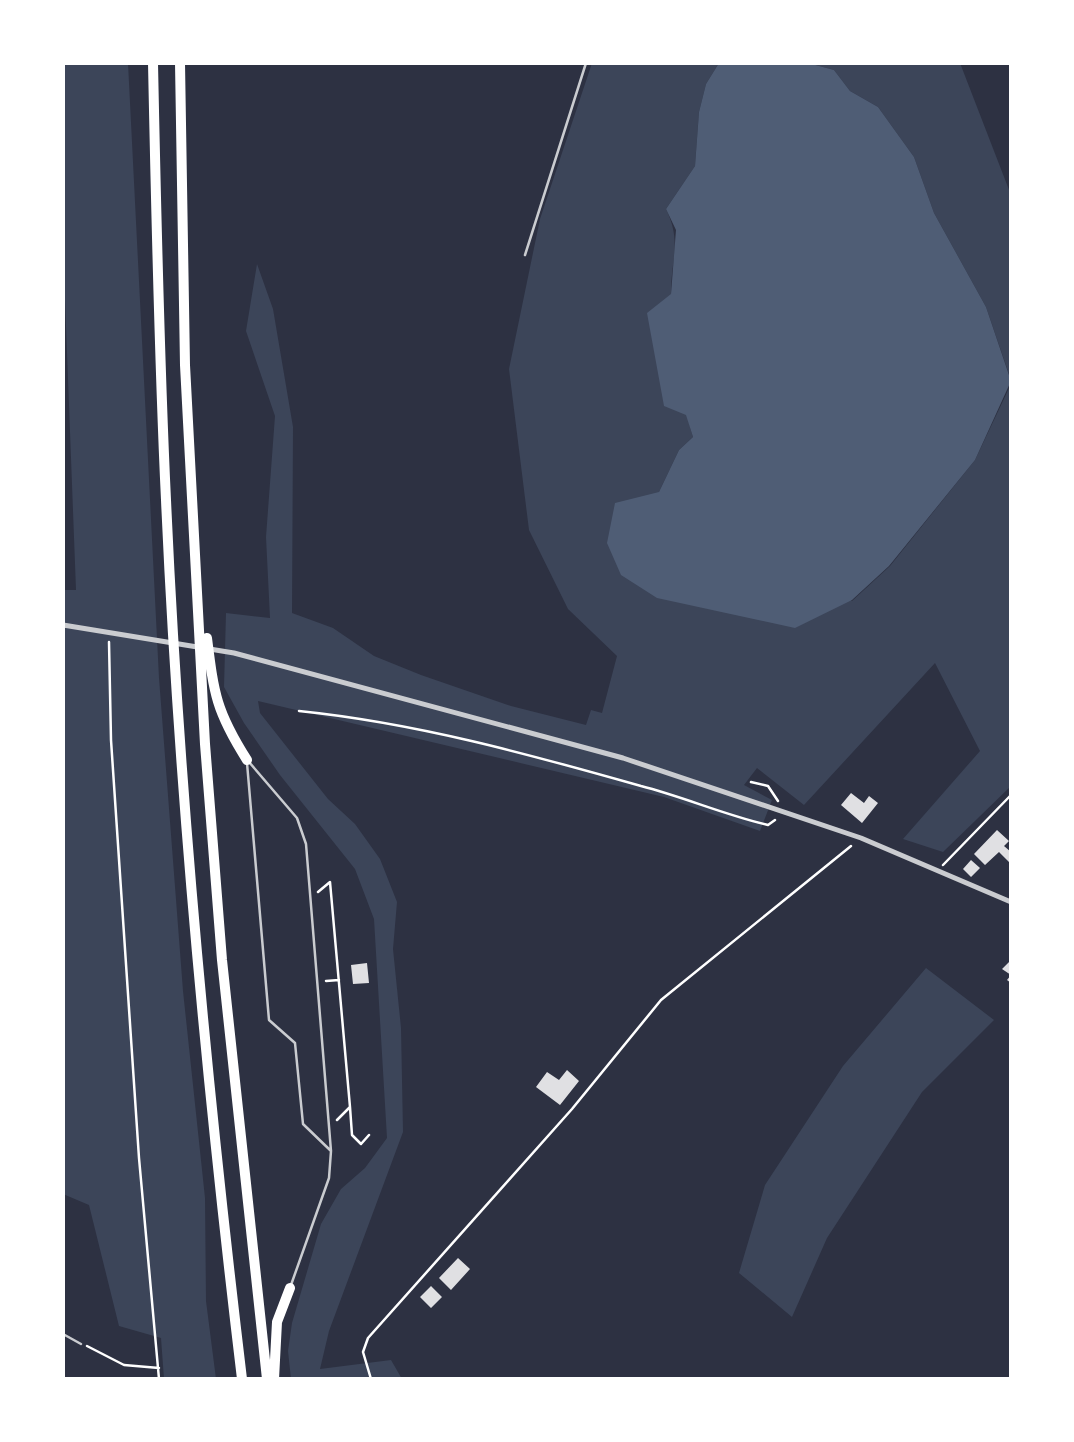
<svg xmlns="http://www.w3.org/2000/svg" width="1074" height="1442" viewBox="0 0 1074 1442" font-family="Lato,sans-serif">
	<rect width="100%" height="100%" fill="#2d3142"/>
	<path fill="#3c4559" d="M63 63H128L159 678 183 991 205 1198 206 1301 216 1379H164L161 1338 119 1326 89 1205 63 1194V590H76L63 247Z
		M592 63H719L706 84 699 112 695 166 666 209C682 242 671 259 671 293 671 331 682 401 693 437L679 450 659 492 852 601 890 566 975 460 1011 384V786L943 852 903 839 980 751 935 663 804 805 757 768 744 785 772 800 760 831 664 797 258 701 260 713 328 799 355 824 380 859 397 902 393 949 401 1028 403 1132 329 1331 320 1369 391 1360 402 1379H291L288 1351 292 1323 321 1224 341 1189 365 1168 387 1138 374 919 355 869 280 775 244 723 224 687 226 613 270 618 266 537 275 416 246 331 257 264 273 309 293 427 292 613 333 628 374 656 421 675 511 706 586 725 591 710 602 713 617 656 568 609 529 530 509 369 540 219Z
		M808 63H960L1011 195V380L986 307 934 213 914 157 878 107 850 91 834 70Z
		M926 968 994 1020 922 1092 827 1238 792 1317 739 1273 765 1185 843 1066Z"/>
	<path fill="#4f5d75" d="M719 63H808L834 70 850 91 878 107 914 157 934 213 986 307 1011 381 975 460 889 566 852 600 795 628 657 598 621 575 607 543 615 503 659 492 679 450 693 437 686 415 664 406 647 313 671 294 676 230 666 209 695 166 699 112 706 84Z"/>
	<path fill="#e0e0e3" d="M851 793 864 803 869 796 878 803 862 823 841 805Z
		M997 830 1009 841 1004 846 1011 852V860L1009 862 999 852 985 865 974 854Z
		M971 860 980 868 971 877 963 869Z
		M1011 960V983L1007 980 1011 975 1002 969Z
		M367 963 369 983 353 984 351 965Z
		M567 1070 579 1081 560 1105 536 1087 547 1072 559 1080Z
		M458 1258 470 1269 451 1290 439 1278Z
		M431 1286 442 1297 431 1308 420 1297Z"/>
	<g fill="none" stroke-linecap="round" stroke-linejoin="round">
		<path stroke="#fff" stroke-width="2.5" d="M109 642 111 740 139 1158 159 1379
			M299 711C416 723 528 754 641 786 684 797 725 815 768 825L775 820
			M751 782 768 786 778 801
			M943 865 1011 795
			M318 892 330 882 350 1107 337 1120
			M326 981 339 980
			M350 1107 352 1135 361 1144 369 1135
			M87 1346 124 1365 159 1368
			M371 1379 363 1352 368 1338 572 1109 661 1000 851 846"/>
		<path stroke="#caccd0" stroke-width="2.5" d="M525 255 586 63
			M249 762 297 818 306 844 331 1151 329 1178 291 1285
			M247 763 269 1020 295 1043 303 1124 331 1151
			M63 1334 81 1344"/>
		<path stroke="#caccd0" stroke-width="5" d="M63 625 234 653 623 758 861 838 1011 902"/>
		<path stroke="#fff" stroke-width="10" d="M153 63C156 209 159 355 166 500 179 794 207 1087 242 1379
			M180 63 185 365 205 744 222 960 267 1379
			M207 638C214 694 216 711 247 760
			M274 1379 277 1322 290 1288"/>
	</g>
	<rect width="1074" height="1442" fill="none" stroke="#ffffff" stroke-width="130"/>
</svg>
